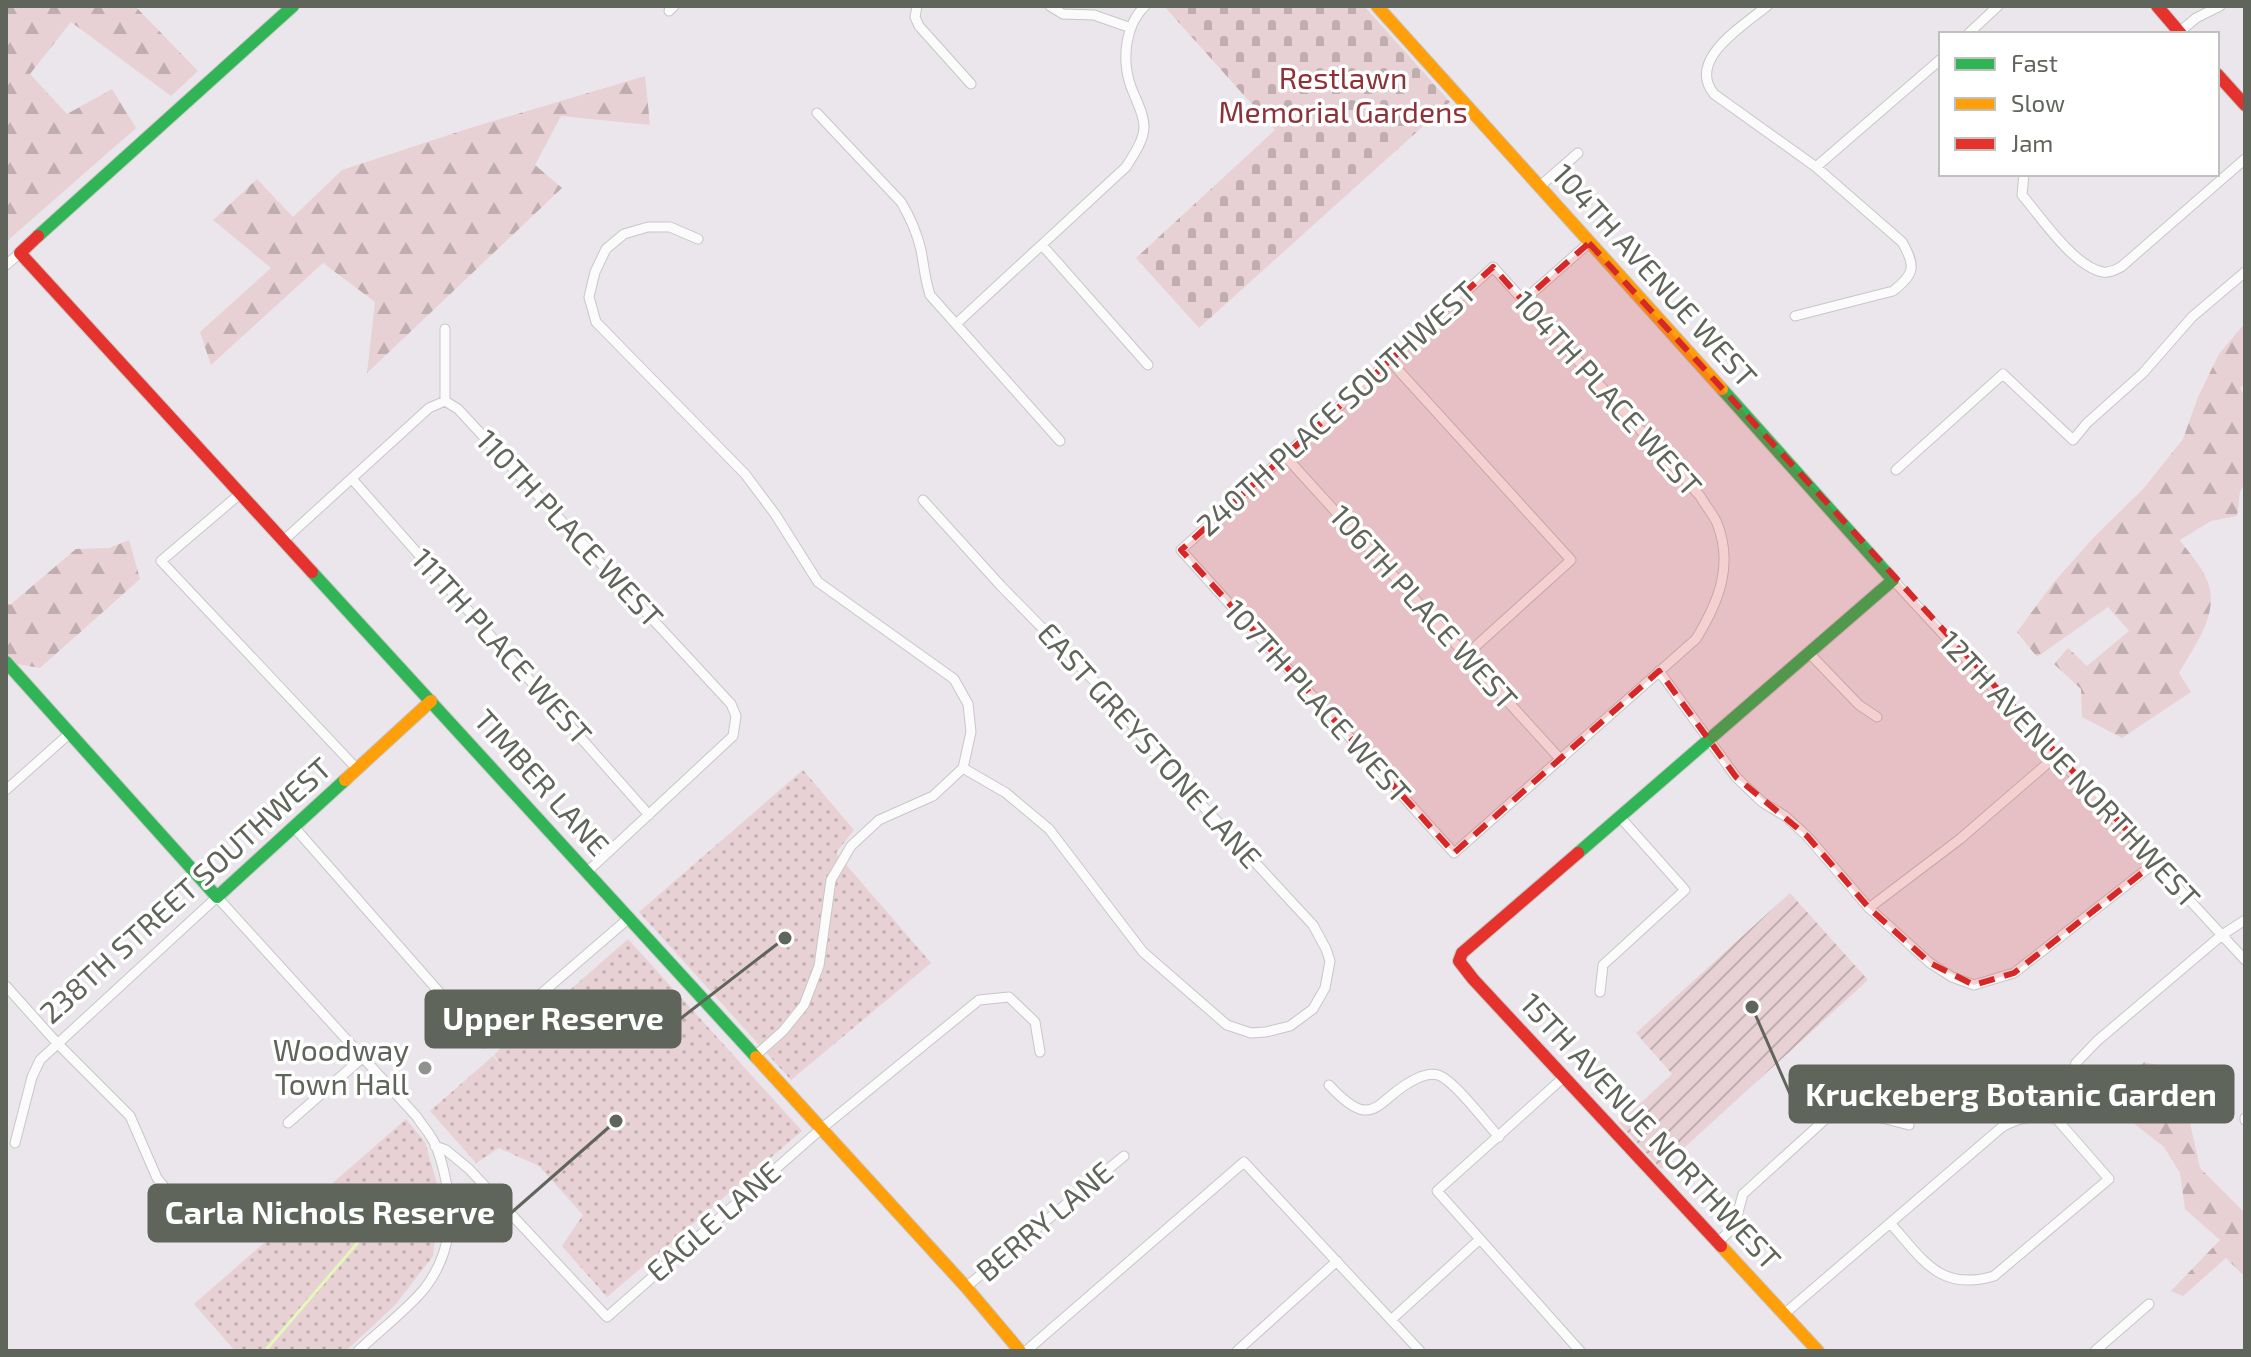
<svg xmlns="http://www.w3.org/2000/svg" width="2251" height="1357" viewBox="0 0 2251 1357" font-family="'Exo 2',sans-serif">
	<defs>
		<pattern id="forest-firs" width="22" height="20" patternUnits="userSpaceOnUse" patternTransform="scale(2)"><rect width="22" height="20" fill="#e8d1d5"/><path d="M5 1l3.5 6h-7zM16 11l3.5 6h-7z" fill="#bfadb0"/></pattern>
		<pattern id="cemetery-stones" width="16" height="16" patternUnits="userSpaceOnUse" patternTransform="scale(2)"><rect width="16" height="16" fill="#e8d1d5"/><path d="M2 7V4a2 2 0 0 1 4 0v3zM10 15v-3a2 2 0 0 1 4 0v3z" fill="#bfadb0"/></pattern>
		<pattern id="park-dots" width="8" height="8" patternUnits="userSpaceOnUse" patternTransform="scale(2)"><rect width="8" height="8" fill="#e8d1d5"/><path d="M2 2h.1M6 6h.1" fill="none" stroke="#bfadb0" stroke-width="1.8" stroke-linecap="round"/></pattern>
		<pattern id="garden-furrows" width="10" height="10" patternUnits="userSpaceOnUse" patternTransform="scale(2)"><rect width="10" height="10" fill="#e8d1d5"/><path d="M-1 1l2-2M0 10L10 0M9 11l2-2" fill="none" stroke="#bfadb0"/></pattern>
	</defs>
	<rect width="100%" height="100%" fill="#eae6ec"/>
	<path fill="url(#forest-firs)" d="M6 6H135L198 71 171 96 71 22 30 74 67 114 112 89 136 128 6 242Z
		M645 76 650 125 561 116 535 165 562 188 367 373 375 302 323 263 211 365 200 332 271 268 213 220 257 179 293 217 342 170 470 128Z
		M2245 323V384L2240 388 2245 397V482L2240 492 2237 516 2211 521 2180 540C2188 552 2200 564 2206 578 2222 611 2195 645 2179 673L2191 692 2122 738 2082 717 2081 689 2054 664 2068 648 2087 666 2129 631 2108 607 2037 657 2017 632 2054 582 2094 537 2144 488 2183 439 2198 397 2219 354Z
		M129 540 140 579 40 668 6 662V602L10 605 76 549 109 548Z
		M2144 1062 2178 1069 2200 1168 2245 1213V1277L2226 1258 2183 1296 2171 1291 2220 1240 2185 1209 2180 1173 2164 1147 2136 1125 2113 1094H2076L2085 1072 2124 1085Z"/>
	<path fill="url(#cemetery-stones)" d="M1164 6H1364L1450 102 1199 328 1136 258 1275 130Z"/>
	<path fill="url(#park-dots)" d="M803 770 854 830 836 853 931 963 791 1080 639 912Z
		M628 939 802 1131 607 1297 562 1246 583 1215 539 1166 499 1148 476 1163 430 1111 493 1056 502 1066 494 1055 512 1037 510 1030 520 1020 528 1027Z
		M406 1119 425 1142 440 1194 433 1256 395 1305 346 1351H235L194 1304Z"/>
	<path fill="url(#garden-furrows)" d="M1790 893 1868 980 1661 1169 1619 1123 1672 1074 1636 1033Z"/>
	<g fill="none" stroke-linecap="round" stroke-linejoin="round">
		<path stroke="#e4f8b9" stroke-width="3" d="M265 1351 378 1219"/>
		<defs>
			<path id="street" d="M917 6 915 17 919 26 971 84
				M1050 6 1063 14 1094 15 1131 28
				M1767 6C1743 26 1686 60 1714 94L1816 167 1902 242C1916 266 1915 274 1893 291L1795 316
				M669 11 674 6
				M1968 34 1998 6
				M2177 34 2196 18 2220 6
				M817 113 901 202C910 217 917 233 921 250 924 266 925 280 930 295L1060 441
				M1816 167 1941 59
				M2024 174 2022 195C2041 217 2074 267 2103 272 2110 273 2115 270 2121 267L2245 159
				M1539 187 1578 153
				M698 239 670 227H648L624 234 606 249 595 272 589 297 596 322 745 474 775 514 818 582 954 679 968 704 971 732 963 768
				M1042 245 1148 365
				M6 265 20 253
				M1493 267 1700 496C1705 505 1713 514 1717 523 1734 566 1718 603 1696 639L1454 853 1181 550Z
				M1523 301 1589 243
				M956 324 1126 167C1133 156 1144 140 1144 127 1144 112 1134 97 1130 84 1122 59 1125 25 1145 6
				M445 329V401L458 409 731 704 736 716 733 736 587 872
				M1390 361 1571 560 1466 655
				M1285 456 1561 760
				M1896 470 2003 374 2073 440 2087 423 2143 373 2192 317 2245 272
				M352 479 649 815
				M241 493 161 561 358 770
				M923 500 1001 586 1108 695 1164 764 1313 925 1326 949 1330 961 1325 988 1313 1009 1290 1026 1266 1032 1251 1033 1227 1025 1143 952 1049 829 1006 793 963 768
				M284 540 429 408 445 401
				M1893 580 2245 960
				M1809 653 1859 705 1877 717
				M1659 671 1736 777 1762 802 1785 816 1807 836 1869 908 1930 963 1952 977 1974 985 2014 973 2156 862
				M6 790 69 734
				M294 827 484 1043 629 918
				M1869 908 1960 839 2056 756
				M6 986 57 1043 130 1116 157 1178 196 1226
				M1600 992 1603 965 1685 890 1620 817
				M755 1056 783 1031 804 1005 819 966 831 880 851 846 879 820 933 796 963 768
				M1564 1077 1437 1191 1580 1351
				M1329 1085C1377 1137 1376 1095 1420 1077 1426 1075 1432 1073 1438 1075 1454 1080 1486 1123 1499 1137
				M2245 1118V1120
				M288 1123 362 1058
				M15 1143 32 1077 40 1060 217 897 417 1117C421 1124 427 1130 431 1137 438 1147 441 1160 444 1172 454 1214 452 1252 425 1288 407 1310 379 1331 358 1351
				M435 1146 446 1150 469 1169 607 1317 821 1129 979 1000 1009 997 1035 1022 1040 1052
				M1891 1224C1923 1260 1940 1292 1994 1276L2109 1179 2054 1116
				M1717 1243 1734 1227 1743 1194 1830 1115 1867 1114 1909 1125
				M966 1287 1124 1156
				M1783 1315 2002 1127C2019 1117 2034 1116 2054 1116L2076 1063 2097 1041 2222 935 2245 920
				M1391 1320 1480 1239
				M1026 1351 1244 1162 1420 1351
				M1237 1351 1337 1261
				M2095 1351 2149 1304"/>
			<path id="fast" d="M38 236 293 6
				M312 572 756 1057
				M6 662 217 897 345 780
				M1578 853 1893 580 1722 389"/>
			<path id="slow" d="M1377 6 1722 389
				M345 780 431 701
				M756 1057 966 1287 1020 1351
				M1721 1246 1818 1351"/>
			<path id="jam" d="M2157 6 2181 34
				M2217 74 2245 105
				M38 236 20 253 312 572
				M1578 853 1462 953 1459 961 1473 979 1721 1246"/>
		</defs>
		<use href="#street" stroke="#c7c7c6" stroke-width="11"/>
		<use href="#fast" stroke="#c6c7c6" stroke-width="14"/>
		<use href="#slow" stroke="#c6c7c6" stroke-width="14"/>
		<use href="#jam" stroke="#c6c7c6" stroke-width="14"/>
		<use href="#street" stroke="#fcfbfc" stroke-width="9"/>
		<use href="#fast" stroke="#30b455" stroke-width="12"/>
		<use href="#slow" stroke="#ff9f0a" stroke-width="12"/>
		<use href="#jam" stroke="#e5322d" stroke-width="12"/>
	</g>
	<path fill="#d62828" fill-opacity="0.2" stroke="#d62828" stroke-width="6" stroke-dasharray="16 10" stroke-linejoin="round" d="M1589 243 2156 862 2014 973 1974 985 1930 963 1869 908 1807 836 1736 777 1659 671 1454 853 1181 550 1493 267 1523 301Z"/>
	<circle fill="#90928e" stroke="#fff" stroke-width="3" cx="425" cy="1068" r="8"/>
	<g text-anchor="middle" stroke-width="7" stroke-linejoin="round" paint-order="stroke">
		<g font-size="30" fill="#8c3339" stroke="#fff">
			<text x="1343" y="89">Restlawn<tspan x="1343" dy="34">Memorial Gardens</tspan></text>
		</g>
		<g font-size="30" fill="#60655b" stroke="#fff">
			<text transform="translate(1654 276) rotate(48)" y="10">104TH AVENUE WEST</text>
			<text transform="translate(1607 394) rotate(48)" y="10">104TH PLACE WEST</text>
			<text transform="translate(1337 409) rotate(-42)" y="10">240TH PLACE SOUTHWEST</text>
			<text transform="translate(569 529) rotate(47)" y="10">110TH PLACE WEST</text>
			<text transform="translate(1423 608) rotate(48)" y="10">106TH PLACE WEST</text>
			<text transform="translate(501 647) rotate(48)" y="10">111TH PLACE WEST</text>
			<text transform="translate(1317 702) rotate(48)" y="10">107TH PLACE WEST</text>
			<text transform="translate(1149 746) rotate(48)" y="10">EAST GREYSTONE LANE</text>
			<text transform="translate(2069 770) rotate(47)" y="10">12TH AVENUE NORTHWEST</text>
			<text transform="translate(541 783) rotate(48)" y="10">TIMBER LANE</text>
			<text transform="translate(186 891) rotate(-42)" y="10">238TH STREET SOUTHWEST</text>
			<text transform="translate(1650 1132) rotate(47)" y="10">15TH AVENUE NORTHWEST</text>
			<text transform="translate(714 1222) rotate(-41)" y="10">EAGLE LANE</text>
			<text transform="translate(1045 1222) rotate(-40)" y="10">BERRY LANE</text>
		</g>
		<g font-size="30" fill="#60655b" stroke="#fff" text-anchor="end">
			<text x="409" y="1061">Woodway<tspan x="409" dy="34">Town Hall</tspan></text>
		</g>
	</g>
	<path fill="none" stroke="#60655b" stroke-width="3" d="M785 938L680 1019M1752 1007L1790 1094M616 1121L511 1213"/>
	<g fill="#60655b" stroke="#fff" stroke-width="3">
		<circle cx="785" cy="938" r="8"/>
		<circle cx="1752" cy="1007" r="8"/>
		<circle cx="616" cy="1121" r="8"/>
	</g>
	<g fill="#60655b" stroke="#60655b" stroke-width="3">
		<rect x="426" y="991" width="254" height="56" rx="8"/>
		<rect x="1790" y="1066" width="443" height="56" rx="8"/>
		<rect x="149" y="1185" width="362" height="56" rx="8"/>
	</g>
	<g font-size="32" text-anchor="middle" font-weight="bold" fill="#fff">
		<text x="553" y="1030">Upper Reserve</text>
		<text x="2011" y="1106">Kruckeberg Botanic Garden</text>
		<text x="330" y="1224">Carla Nichols Reserve</text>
	</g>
	<rect width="2251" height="1357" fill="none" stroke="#60655b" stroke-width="16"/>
	<rect x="1939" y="32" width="280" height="144" fill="#ffffff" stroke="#bfc1bd" stroke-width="2"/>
	<rect x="1955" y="58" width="40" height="12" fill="#30b455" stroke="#bfc1bd" stroke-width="2"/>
	<text x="2011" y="72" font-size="24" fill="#60655b">Fast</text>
	<rect x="1955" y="98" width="40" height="12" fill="#ff9f0a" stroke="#bfc1bd" stroke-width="2"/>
	<text x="2011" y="112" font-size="24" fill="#60655b">Slow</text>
	<rect x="1955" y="138" width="40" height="12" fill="#e5322d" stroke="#bfc1bd" stroke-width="2"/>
	<text x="2011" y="152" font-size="24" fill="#60655b">Jam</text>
</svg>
